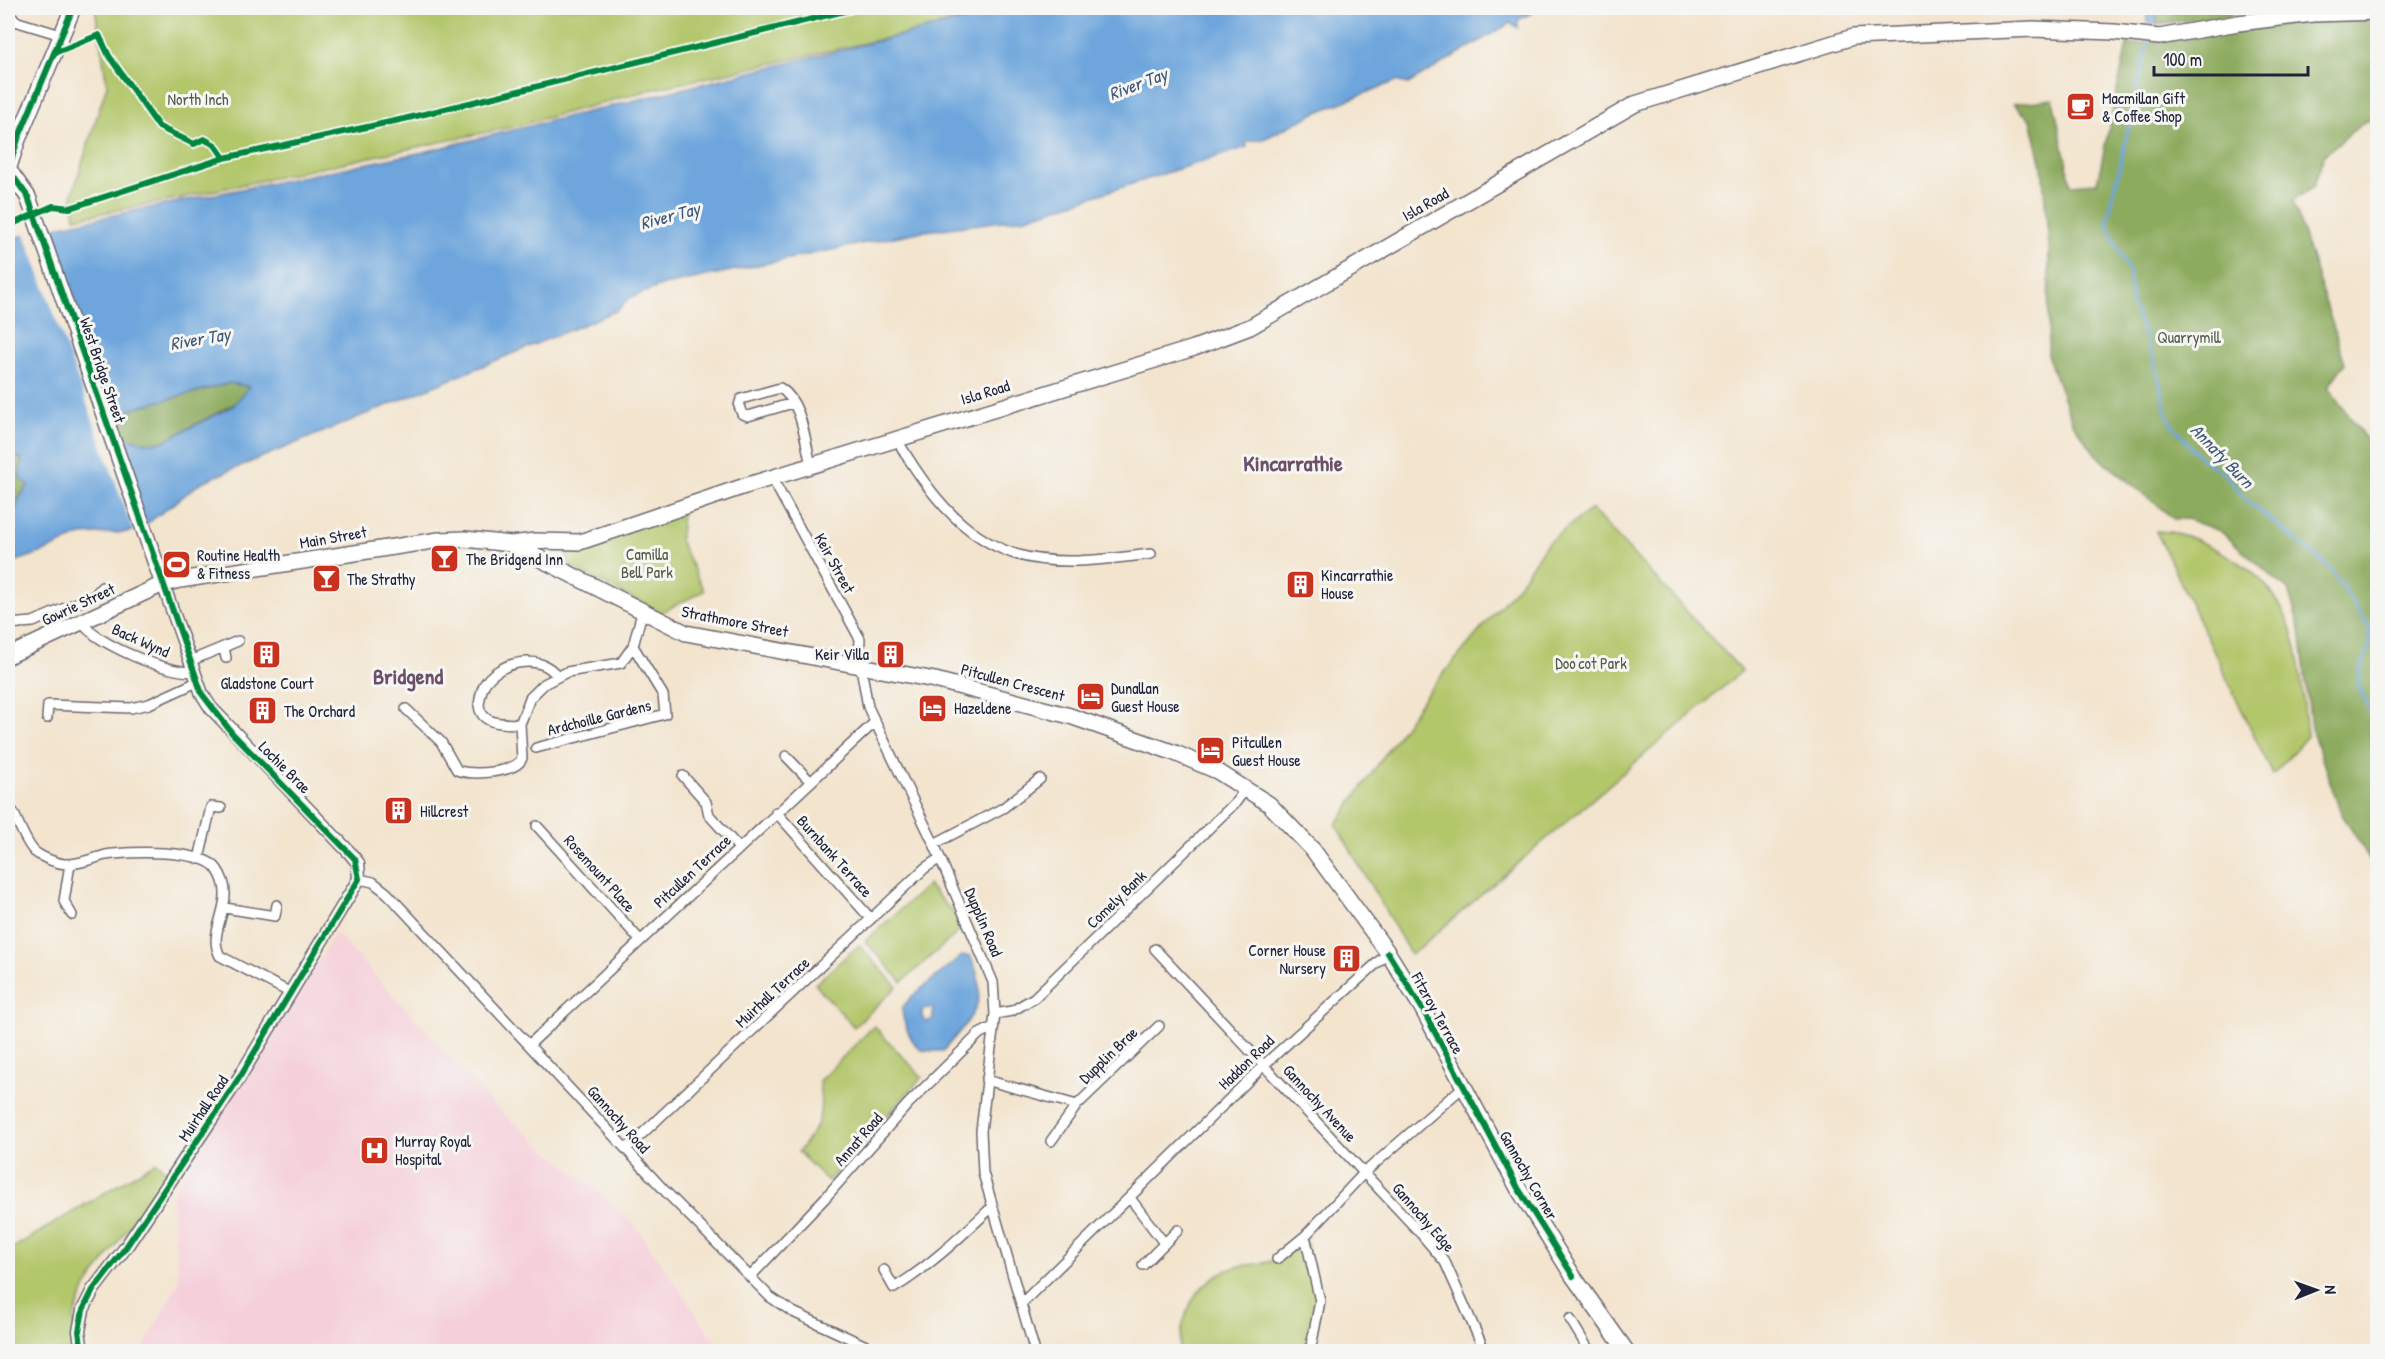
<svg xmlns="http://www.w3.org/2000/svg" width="2385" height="1359" viewBox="0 0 2385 1359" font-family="'Patrick Hand',sans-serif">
	<rect width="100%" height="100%" fill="#f6f6f2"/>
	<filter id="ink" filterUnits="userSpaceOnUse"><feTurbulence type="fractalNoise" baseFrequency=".0167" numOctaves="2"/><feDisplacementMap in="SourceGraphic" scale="12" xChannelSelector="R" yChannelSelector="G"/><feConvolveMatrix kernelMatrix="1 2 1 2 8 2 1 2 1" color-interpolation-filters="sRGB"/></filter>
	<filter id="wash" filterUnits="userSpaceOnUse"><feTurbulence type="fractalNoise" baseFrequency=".008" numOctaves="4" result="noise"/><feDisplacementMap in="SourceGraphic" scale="24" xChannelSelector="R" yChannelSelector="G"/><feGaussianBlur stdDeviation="1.35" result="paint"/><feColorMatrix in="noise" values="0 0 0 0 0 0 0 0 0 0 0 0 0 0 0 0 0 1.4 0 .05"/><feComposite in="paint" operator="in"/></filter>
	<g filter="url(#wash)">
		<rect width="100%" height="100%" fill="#f3e4ce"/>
		<path fill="#f5cfda" d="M336 933 495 1106 633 1222 722 1351 141 1352 179 1282 171 1195Z"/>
		<path fill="#d1bdcb" d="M2227 8H2307L2237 16Z"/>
		<path fill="#b2c66a" stroke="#6a7452" stroke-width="1.5" d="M95 8H1001L928 29 650 90 520 125 161 202 75 218 72 195 107 85Z
			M1591 509 1742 671 1411 955 1336 825 1428 692 1520 583 1547 543Z
			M682 511 680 541 704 591 660 613 566 564 569 548Z
			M2156 531C2183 532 2193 538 2217 550 2301 590 2298 655 2307 736L2273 775Z
			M928 885 965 926 902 982 865 941Z
			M859 945 897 987 854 1027 815 984Z
			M874 1026 922 1077 828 1181 798 1152C820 1125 824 1116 819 1081Z
			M156 1162 168 1172 86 1287 74 1316 75 1351H8V1251Z
			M1305 1236 1320 1301 1310 1351 1179 1352C1181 1314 1196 1278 1236 1267 1249 1263 1264 1266 1277 1259 1287 1254 1297 1243 1305 1236Z"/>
		<path fill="#8dab5e" stroke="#58664c" stroke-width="1.5" d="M2156 8H2223L2234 16 2157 24Z
			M2377 13V118L2364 122 2324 155 2314 186 2293 201 2345 363 2328 387 2377 454V871L2341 813 2311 728 2300 630 2288 590 2220 531 2187 519H2174L2096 455 2072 422 2048 357 2049 248 2042 166 2031 120 2013 104 2053 99 2071 185 2097 183 2127 45Z
			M231 383 249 387 236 403 162 442 147 443 113 434 108 421 138 407Z
			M8 452 22 459V468L29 485 19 498 16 509H8Z"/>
		<path fill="#6da5dc" stroke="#48648c" stroke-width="1.5" fill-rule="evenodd" d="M1013 8H1541L1518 20V28L1510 23 1408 84 1396 81 1315 113 1264 139 1246 142 1247 147 1026 218 918 232 664 285 629 298 618 310 202 482 145 525 129 532 81 535 43 552 8 564V509H16L19 498 29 485 19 478 22 459 8 452V240L41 230 423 152ZM230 383 249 387 233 406 162 442 146 443 113 434 108 420 138 407Z
			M2146 8H2156L2157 24 2147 22Z
			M962 956H970C993 1000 971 1018 943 1051 937 1051 929 1051 923 1050 911 1046 902 1019 902 1008L911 997ZM927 1008H933V1019L927 1022 922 1017V1011Z"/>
		<path fill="#f3e4ce" d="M40 227 146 527 134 533 25 234Z"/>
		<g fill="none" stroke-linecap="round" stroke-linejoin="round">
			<path stroke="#6da5dc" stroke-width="3" d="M2148 41 2107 223 2129 273 2131 301 2154 359 2168 419 2200 458 2224 474 2245 499 2330 568 2369 627 2370 645 2359 672V687L2377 727 2378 741"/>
		</g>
	</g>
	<g filter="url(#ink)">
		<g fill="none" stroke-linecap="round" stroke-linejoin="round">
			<defs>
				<path id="minor" d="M8 15 18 22 61 35
					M793 403 748 416 742 414 739 406 741 399 780 388C802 401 805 441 811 465
					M896 438C924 486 959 536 1015 554 1056 567 1110 559 1151 554
					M772 478 860 639 859 656 868 707 934 844 993 982 995 1014 981 1131 983 1173 1035 1352
					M83 623C92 642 172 676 194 671
					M8 624 33 622 95 595 102 587
					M224 647 226 658
					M190 661 238 641
					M406 709 441 742 457 770C470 776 517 773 522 758L520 724 530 698 544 684 567 672 621 663 633 646 642 613
					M47 718 48 705 131 708 149 704 197 682
					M520 724C505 723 481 726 479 705 480 698 481 688 486 682 501 661 541 653 557 676
					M536 748 665 714 663 695 633 646
					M786 756 810 781
					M683 776 706 802 709 815 739 848
					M776 812 871 919
					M8 814 13 812C19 823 26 844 35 852 43 858 60 865 70 864 82 863 94 858 106 855 128 851 203 849 217 869 240 902 205 929 220 956L291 993
					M537 826 640 940
					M934 844 1003 808 1040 779
					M199 859 211 807 221 808
					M70 864 64 901 72 915
					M359 879 373 882 387 893 666 1192 770 1297 793 1312 879 1352
					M225 908 275 916 277 905
					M1155 949 1423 1236 1445 1262 1485 1352
					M995 1014 1012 1011 1034 998 1236 802 1246 788
					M530 1044 875 722
					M986 1080 1077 1105 1159 1026
					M1051 1141 1077 1105
					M626 1149 925 868 940 858
					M1130 1198 1164 1243
					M1277 1259 1305 1236
					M1143 1265 1178 1230
					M884 1270 894 1288C930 1266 960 1237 991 1208
					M750 1277 825 1198 908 1104 979 1034 993 1027
					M1021 1304 1265 1064 1388 953
					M1570 1319 1590 1352
					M1310 1352 1320 1301 1305 1236 1364 1173 1463 1087"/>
				<path id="tertiary" d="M82 1352 79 1331 83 1310 93 1290 126 1247 239 1078 359 879 358 863 349 852 211 708 202 694 163 584"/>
				<path id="primary" d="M8 169 28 197 163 584
					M8 170 18 139 73 8
					M511 544 686 633 935 680 1070 716 1175 753 1217 771 1269 804 1313 850 1388 953 1422 1008 1518 1188 1573 1276 1627 1352
					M8 656 163 584 180 580 439 540 465 539 511 544 535 541 580 542 745 486 1194 348 1250 327 1635 104 1853 37 2033 29 2114 32 2159 37 2238 23 2313 14 2378 12"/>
			</defs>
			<use href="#minor" stroke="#6b666e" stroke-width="12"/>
			<use href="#tertiary" stroke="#6b666e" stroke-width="15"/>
			<use href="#primary" stroke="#6b666e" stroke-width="18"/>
			<use href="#minor" stroke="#fff" stroke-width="9"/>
			<use href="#tertiary" stroke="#fff" stroke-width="12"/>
			<use href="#primary" stroke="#fff" stroke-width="15"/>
			<defs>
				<path id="cycleway" d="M54 53 99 35 109 56 159 127 194 144 204 139 215 145 224 158
					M8 169 28 197 202 694 232 733 355 859 359 879 239 1078 126 1247 93 1290 83 1310 79 1331 82 1352
					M8 170 18 139 73 8
					M8 226 53 206 70 208 224 158 404 119 857 8
					M1388 953 1422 1008 1518 1188 1573 1276"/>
			</defs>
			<use href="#cycleway" stroke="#f6f6f2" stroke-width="10"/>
			<use href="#cycleway" stroke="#00873e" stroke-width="6"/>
		</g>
	</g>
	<defs>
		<symbol id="cafe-square" viewBox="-11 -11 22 22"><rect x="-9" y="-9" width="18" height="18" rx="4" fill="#c8321e" stroke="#f6f6f2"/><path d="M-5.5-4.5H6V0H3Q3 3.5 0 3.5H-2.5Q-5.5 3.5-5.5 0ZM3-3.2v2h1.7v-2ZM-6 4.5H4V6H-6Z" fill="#fff"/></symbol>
		<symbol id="bar-square" viewBox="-11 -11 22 22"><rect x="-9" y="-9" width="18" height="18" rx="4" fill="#c8321e" stroke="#f6f6f2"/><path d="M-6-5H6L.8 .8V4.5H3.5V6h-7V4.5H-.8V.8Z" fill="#fff"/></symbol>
		<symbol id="stadium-square" viewBox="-11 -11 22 22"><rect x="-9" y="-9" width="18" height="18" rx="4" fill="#c8321e" stroke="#f6f6f2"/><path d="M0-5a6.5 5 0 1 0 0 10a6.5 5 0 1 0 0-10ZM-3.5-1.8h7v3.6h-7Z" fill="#fff"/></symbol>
		<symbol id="building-square" viewBox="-11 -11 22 22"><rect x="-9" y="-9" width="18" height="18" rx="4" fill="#c8321e" stroke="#f6f6f2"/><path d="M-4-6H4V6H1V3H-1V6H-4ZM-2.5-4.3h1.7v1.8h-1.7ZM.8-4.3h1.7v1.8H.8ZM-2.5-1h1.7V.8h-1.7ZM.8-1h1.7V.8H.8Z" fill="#fff"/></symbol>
		<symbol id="hotel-square" viewBox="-11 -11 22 22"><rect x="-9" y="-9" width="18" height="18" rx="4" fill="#c8321e" stroke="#f6f6f2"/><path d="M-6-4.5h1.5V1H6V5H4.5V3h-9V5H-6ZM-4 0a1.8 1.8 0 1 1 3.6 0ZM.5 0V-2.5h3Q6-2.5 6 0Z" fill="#fff"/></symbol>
		<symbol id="hospital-square" viewBox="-11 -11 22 22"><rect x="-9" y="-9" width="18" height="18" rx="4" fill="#c8321e" stroke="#f6f6f2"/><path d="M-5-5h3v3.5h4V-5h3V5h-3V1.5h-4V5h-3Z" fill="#fff"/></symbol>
	</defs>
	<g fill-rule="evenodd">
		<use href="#cafe-square" x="2064" y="90" width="33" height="33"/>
		<use href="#bar-square" x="428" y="542" width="33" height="33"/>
		<use href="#stadium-square" x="160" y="548" width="33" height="33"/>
		<use href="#bar-square" x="310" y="562" width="33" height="33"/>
		<use href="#building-square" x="1284" y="568" width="33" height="33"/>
		<use href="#building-square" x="874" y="638" width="33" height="33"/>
		<use href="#building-square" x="250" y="638" width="33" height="33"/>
		<use href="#hotel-square" x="1074" y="680" width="33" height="33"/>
		<use href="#hotel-square" x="916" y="692" width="33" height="33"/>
		<use href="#building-square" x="246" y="694" width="33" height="33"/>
		<use href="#hotel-square" x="1194" y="734" width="33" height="33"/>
		<use href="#building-square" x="382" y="794" width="33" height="33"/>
		<use href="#building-square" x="1330" y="942" width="33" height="33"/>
		<use href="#hospital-square" x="358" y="1134" width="33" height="33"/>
	</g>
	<g text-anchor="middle" stroke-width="6" stroke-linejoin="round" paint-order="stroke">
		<g font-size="16" fill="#22223b" stroke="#f6f6f2" text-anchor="start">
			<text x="2102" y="104">Macmillan Gift<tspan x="2102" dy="18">&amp; Coffee Shop</tspan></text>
			<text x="197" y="561">Routine Health<tspan x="197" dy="18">&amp; Fitness</tspan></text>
			<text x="466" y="565">The Bridgend Inn</text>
			<text x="1321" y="581">Kincarrathie<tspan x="1321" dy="18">House</tspan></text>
			<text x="347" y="585">The Strathy</text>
			<text x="869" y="660" text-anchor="end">Keir Villa</text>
			<text x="267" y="689" text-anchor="middle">Gladstone Court</text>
			<text x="1111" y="694">Dunallan<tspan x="1111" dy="18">Guest House</tspan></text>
			<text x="954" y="714">Hazeldene</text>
			<text x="284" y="717">The Orchard</text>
			<text x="1232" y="748">Pitcullen<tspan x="1232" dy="18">Guest House</tspan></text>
			<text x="420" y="817">Hillcrest</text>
			<text x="1326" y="956" text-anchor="end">Corner House<tspan x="1326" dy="18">Nursery</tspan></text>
			<text x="395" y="1147">Murray Royal<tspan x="395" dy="18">Hospital</tspan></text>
		</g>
		<g font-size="16" fill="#545b4b" stroke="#f6f6f2">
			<text x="198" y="105">North Inch</text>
			<text x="2189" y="343">Quarrymill</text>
			<text x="647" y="560">Camilla<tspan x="647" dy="18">Bell Park</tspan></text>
			<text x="1591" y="669">Doo'cot Park</text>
		</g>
		<g font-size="16" fill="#22223b" stroke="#f6f6f2">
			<text transform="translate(1425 204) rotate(-30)" y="6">Isla Road</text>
			<text transform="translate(103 370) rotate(71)" y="6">West Bridge Street</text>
			<text transform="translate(985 392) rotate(-17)" y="6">Isla Road</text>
			<text transform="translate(333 537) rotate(-10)" y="6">Main Street</text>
			<text transform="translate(835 563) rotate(61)" y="6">Keir Street</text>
			<text transform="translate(78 604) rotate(-25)" y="6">Gowrie Street</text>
			<text transform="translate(735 621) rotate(11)" y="6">Strathmore Street</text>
			<text transform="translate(141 640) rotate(24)" y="6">Back Wynd</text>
			<text transform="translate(1013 682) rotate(15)" y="6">Pitcullen Crescent</text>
			<text transform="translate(599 717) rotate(-14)" y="6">Ardchoille Gardens</text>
			<text transform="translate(285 767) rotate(45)" y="6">Lochie Brae</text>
			<text transform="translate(835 856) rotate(48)" y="6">Burnbank Terrace</text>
			<text transform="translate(692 871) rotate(-43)" y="6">Pitcullen Terrace</text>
			<text transform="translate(600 873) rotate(48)" y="6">Rosemount Place</text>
			<text transform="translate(1116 899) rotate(-44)" y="6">Comely Bank</text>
			<text transform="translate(984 922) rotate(67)" y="6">Dupplin Road</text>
			<text transform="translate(772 992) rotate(-43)" y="6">Muirhall Terrace</text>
			<text transform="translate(1438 1013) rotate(61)" y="6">Fitzroy Terrace</text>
			<text transform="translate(1108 1055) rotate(-44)" y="6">Dupplin Brae</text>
			<text transform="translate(1246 1062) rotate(-44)" y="6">Haddon Road</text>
			<text transform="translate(1320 1103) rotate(47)" y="6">Gannochy Avenue</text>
			<text transform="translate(203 1108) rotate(-56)" y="6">Muirhall Road</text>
			<text transform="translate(619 1119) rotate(48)" y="6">Gannochy Road</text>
			<text transform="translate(858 1139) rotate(-49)" y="6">Annat Road</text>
			<text transform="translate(1529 1175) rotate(60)" y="6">Gannochy Corner</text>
			<text transform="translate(1424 1217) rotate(49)" y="6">Gannochy Edge</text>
		</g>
		<g font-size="18" font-style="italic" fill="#40567b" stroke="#f6f6f2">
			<text transform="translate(1138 84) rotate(-21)" y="6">River Tay</text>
			<text transform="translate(670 216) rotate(-15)" y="6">River Tay</text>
			<text transform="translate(200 339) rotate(-10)" y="6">River Tay</text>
			<text transform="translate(2222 456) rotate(46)" y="6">Annaty Burn</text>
		</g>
		<g font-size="22" font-weight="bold" fill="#6c4f68" stroke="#f6f6f2">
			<text x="1293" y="471">Kincarrathie</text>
			<text x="408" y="684">Bridgend</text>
		</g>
	</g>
	<rect width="2385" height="1359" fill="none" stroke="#f6f6f2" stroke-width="30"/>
	<g transform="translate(2316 1290) rotate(89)" stroke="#f6f6f2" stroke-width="4.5" paint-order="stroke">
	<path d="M0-4.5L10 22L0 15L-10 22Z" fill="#22223b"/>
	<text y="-9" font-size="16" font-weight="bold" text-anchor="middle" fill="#22223b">N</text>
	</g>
	<path d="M2154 66v9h154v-9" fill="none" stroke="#22223b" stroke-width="3"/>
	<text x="2163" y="66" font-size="18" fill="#22223b" stroke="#f6f6f2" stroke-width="4.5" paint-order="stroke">100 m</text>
</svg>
